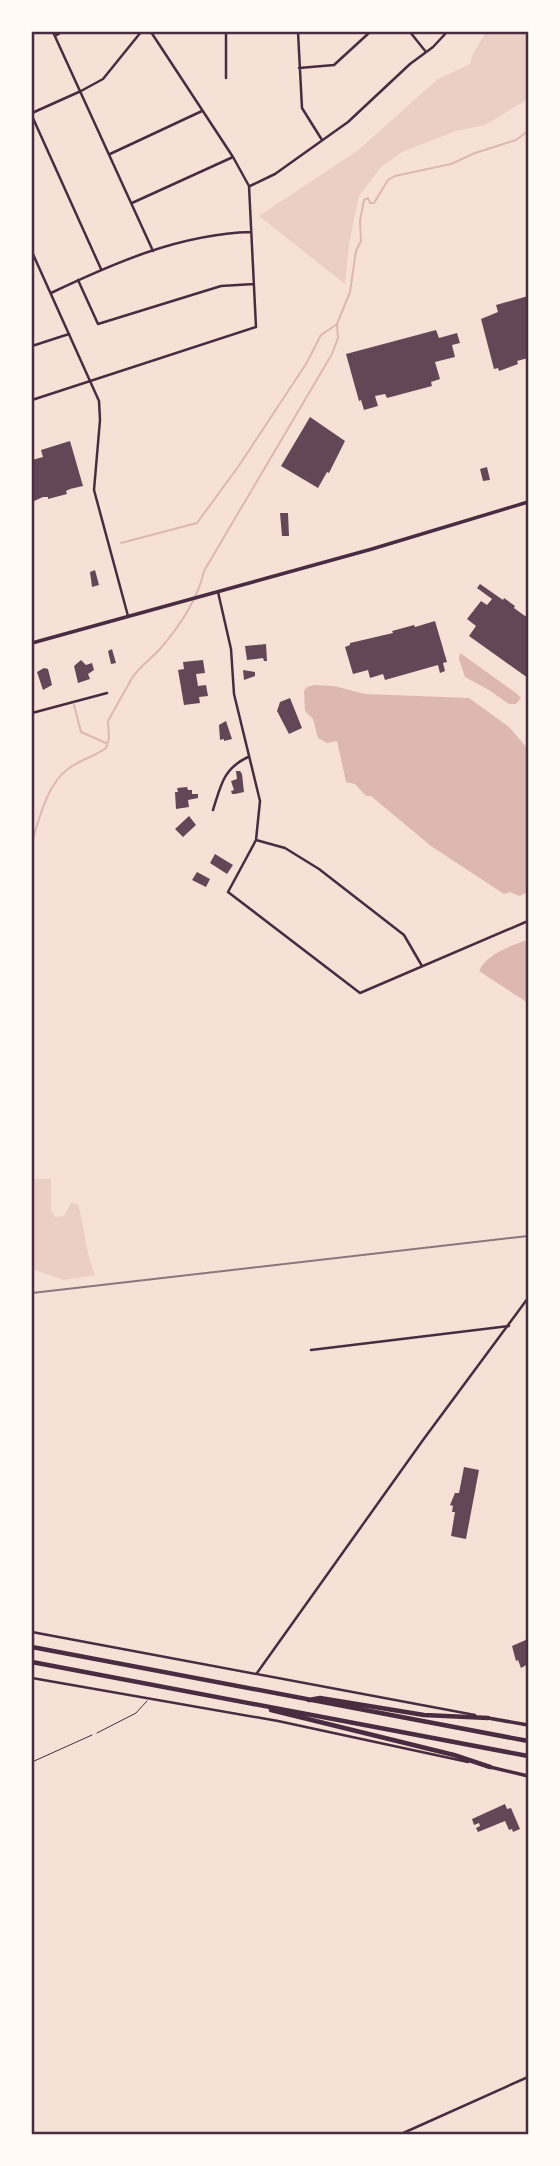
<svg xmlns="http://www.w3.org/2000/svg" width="560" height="2166" viewBox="0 0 560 2166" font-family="Roboto,sans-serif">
	<rect width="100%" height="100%" fill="#f7e1d7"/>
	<path fill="#ebcfc5" d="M485 32H528V99L485 125 456 131 402 152 381 167 359 196 349 244 345 284 259 216 357 151 438 79 470 64C472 52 481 43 485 32Z
		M32 1179H51V1210L55 1217 64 1216 71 1203 78 1204C85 1228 85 1251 95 1275L64 1280 32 1269Z"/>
	<path fill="#dcb8b0" d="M460 653 516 693 521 698 516 704H509L489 690 465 677 459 659Z
		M314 685 334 686 365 694 469 698 509 727 528 749V892L519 896 510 892 504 894 431 846 371 796H366L355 784 346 782 337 741 327 743 318 738 313 719 305 711 304 691 307 687Z
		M524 941H527L528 944V1003L479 971C486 955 508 947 524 941Z"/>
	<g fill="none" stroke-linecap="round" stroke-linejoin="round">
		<path stroke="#dcb8b0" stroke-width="2" d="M121 543 197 523 238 467 306 364 321 335 337 324
			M74 705 81 732 106 743
			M32 842C39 819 47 784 68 769 79 760 94 757 106 748L109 738 108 721 132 678C139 667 151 659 160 649 178 628 198 599 204 571L332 354 338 338 337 324 350 292 356 251 361 241 360 221 364 200 368 198 370 203H374L388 180 395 176 451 164 475 153 516 140 528 131"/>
	</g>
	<path fill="#644757" d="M528 296V358L517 361 518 364 499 371 498 368 494 369 481 319 498 312 496 305Z
		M436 330 439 338 457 333 460 343 452 345 455 357 435 362 440 379 431 382 432 386 387 398 385 394 375 396 378 406 364 410 361 400 359 401 346 354Z
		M310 417 345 441 329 473 327 472 318 488 281 466Z
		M70 441 83 486 70 489 66 491 67 494 48 499V497H43L32 502V460L43 457 41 450Z
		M487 467 490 480 483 481 480 469Z
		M280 513H288L289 536H282Z
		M95 570 99 585 92 587 90 572Z
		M480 584 503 600 504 598 515 606 514 608 525 616 528 615V678L469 636 476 626 467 619 481 601 487 605 492 599 477 588Z
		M435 621 447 662 443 663 445 671 440 673 438 665 385 680 383 674 370 678 368 670 353 674 345 647 350 645V643L393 633 392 631 414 625 415 627Z
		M266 644 267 661H264L263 658 247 660 245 646Z
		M112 649 116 663 111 664 108 651Z
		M81 660 86 665 92 663 94 670 88 674 90 679 78 683 74 666Z
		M203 660 205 673 196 674 198 686 206 685 208 696 199 697 200 703 184 705 178 670 184 669 183 662Z
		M44 668 48 669 52 685 43 690 37 672Z
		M243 670 255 672V676L244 680Z
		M290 698 302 728 289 734 277 711 280 702Z
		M226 721 232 739 224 741V739L220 740 219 725Z
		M236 771H240L242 774 244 792 235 794H232L231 791 234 790 231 781 237 779Z
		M187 787 188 790H192V794H198V798L188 800 189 807 176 809 175 792H178L177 788Z
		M189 816 196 825 183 837 175 829Z
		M215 854 233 865 227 874 210 863Z
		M197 872 210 879 206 887 192 880Z
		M464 1467 479 1470 466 1539 451 1536 455 1512H452L453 1506 450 1505 455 1493H459Z
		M528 1639V1664L521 1668 518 1660 516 1661 512 1646Z
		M505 1804 507 1809 511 1808 520 1829 513 1832 512 1829 509 1830 505 1821 478 1832 476 1828 480 1826 479 1823 474 1825 472 1819Z"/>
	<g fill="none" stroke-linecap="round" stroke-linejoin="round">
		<path stroke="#4a2c40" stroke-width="1" d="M32 1762 92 1735"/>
		<path stroke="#4a2c40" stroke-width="1" d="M97 1733 136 1713 147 1701"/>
		<path stroke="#4a2c40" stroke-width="2.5" d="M53 32 153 251
			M226 32V78
			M298 32 302 108 322 140
			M410 32 426 52
			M55 36 62 32
			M299 68 334 65 370 32
			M32 113 81 91 103 79 141 32
			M32 116 101 269
			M110 154 202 111
			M250 186 275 174 348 122 410 64 433 47 447 32
			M132 203 233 157
			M78 280 98 324 221 286 254 284
			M51 293C114 263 180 234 251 232
			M32 346 69 334
			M32 400 256 327 249 186 233 157 151 32
			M218 592 231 649 234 694 260 801 256 840 228 892 360 993 528 921
			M32 713 107 693
			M213 810C221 785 223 769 248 757
			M256 840 285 848 319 869 404 935 422 966
			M311 1350 509 1326
			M401 2134 528 2077"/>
		<path stroke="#4a2c40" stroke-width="2.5" d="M32 252 99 401 100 420 94 490 128 616
			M32 1632 475 1715
			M257 1673 423 1440 528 1298
			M32 1678 278 1721 468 1762"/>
		<path stroke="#4a2c40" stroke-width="3.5" d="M488 1718 528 1725
			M490 1767 528 1776"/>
		<path stroke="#4a2c40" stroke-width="3.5" d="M32 643 372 549 528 502"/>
		<path stroke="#4a2c40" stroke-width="4.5" d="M32 1647 528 1741
			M32 1662 528 1756
			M309 1700 320 1698 424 1715 488 1718
			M271 1710 454 1755 490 1767"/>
		<path stroke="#8f747c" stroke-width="2" d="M32 1293 528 1236"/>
	</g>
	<rect width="560" height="2166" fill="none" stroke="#fffaf5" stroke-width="66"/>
	<rect x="33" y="33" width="494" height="2100" fill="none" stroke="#4a2c40" stroke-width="2.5"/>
</svg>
